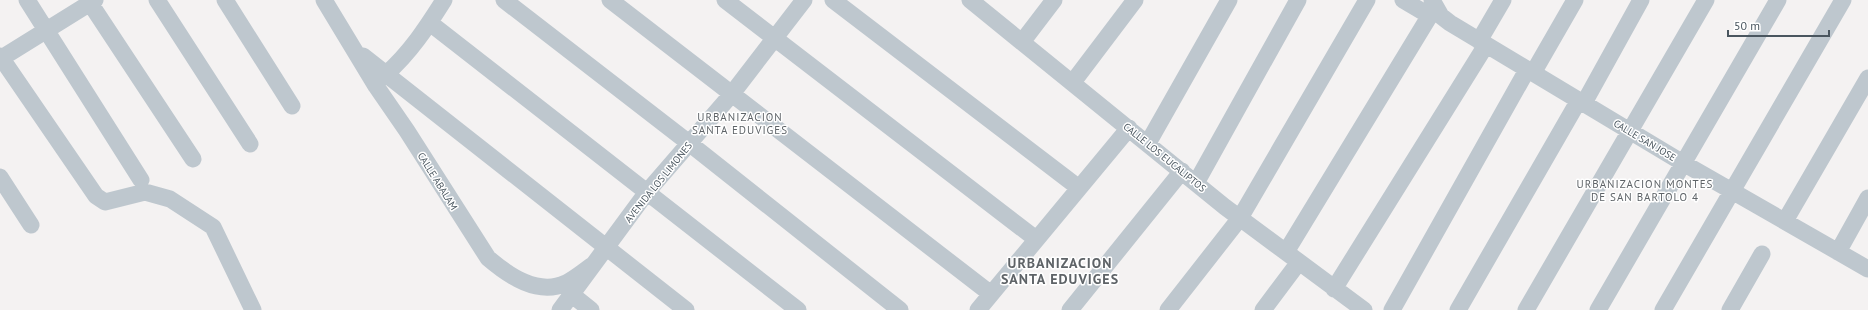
<svg xmlns="http://www.w3.org/2000/svg" width="1868" height="310" viewBox="0 0 1868 310" font-family="'PT Sans',sans-serif">
	<rect width="100%" height="100%" fill="#f4f2f2"/>
	<g fill="none" stroke-linecap="round" stroke-linejoin="round">
		<path stroke="#bec7ce" stroke-width="17" d="M27 0 141 180
			M157 0 250 144
			M225 0 292 106
			M324 0 376 86 407 131 488 258C509 276 538 296 566 283 576 278 585 270 594 264
			M504 0 689 143 900 310
			M610 0 991 294
			M725 0 1036 239
			M833 0 1079 188
			M970 0 1225 207 1364 310
			M1403 0 1430 16
			M1432 0 1441 16 1450 23 1683 163 1868 269
			M90 3 193 159
			M430 23 798 310
			M1479 41 1503 0
			M1022 42 1054 0
			M0 56 96 196 105 202 145 192 170 199 213 227 253 310
			M363 56 686 310
			M0 59 95 0
			M1533 73 1575 0
			M386 74C410 53 427 27 444 0
			M1073 82 1135 0
			M1584 103 1641 0
			M1148 143 1229 0
			M0 177 31 225
			M1196 183 1298 0
			M1785 221 1868 78
			M1286 252 1435 7
			M1838 252 1868 198
			M1334 289 1486 45
			M571 294 591 310
			M560 310 647 192 731 95 804 0
			M978 310 1129 128
			M1070 310 1182 171
			M1168 310 1240 218 1367 0
			M1263 310 1299 262
			M1392 310 1527 70
			M1458 310 1579 100
			M1526 310 1706 0
			M1598 310 1778 0
			M1663 310 1843 0
			M1730 310 1762 254"/>
	</g>
	<g text-anchor="middle" stroke-width="3" stroke-linejoin="round" paint-order="stroke">
		<g font-size="10" fill="#4a565f" stroke="#fff">
			<text transform="translate(1645 140) rotate(31)" y="4">CALLE SAN JOSE</text>
			<text transform="translate(1165 157) rotate(39)" y="4">CALLE LOS EUCALIPTOS</text>
			<text transform="translate(438 181) rotate(58)" y="4">CALLE ABALAM</text>
			<text transform="translate(658 182) rotate(-51)" y="4">AVENIDA LOS LIMONES</text>
		</g>
		<g font-size="11" letter-spacing="1" fill="#5e6367" stroke="#fff">
			<text x="740" y="121">URBANIZACION<tspan x="740" dy="13">SANTA EDUVIGES</tspan></text>
			<text x="1645" y="188">URBANIZACION MONTES<tspan x="1645" dy="13">DE SAN BARTOLO 4</tspan></text>
		</g>
		<g font-size="14" font-weight="bold" letter-spacing="1" fill="#5e6367" stroke="#fff">
			<text x="1060" y="268">URBANIZACION<tspan x="1060" dy="16">SANTA EDUVIGES</tspan></text>
		</g>
	</g>
	<path d="M1728 30v6h101v-6" fill="none" stroke="#4a565f" stroke-width="2"/>
	<text x="1734" y="30" font-size="12" fill="#4a565f" stroke="#ffffff" stroke-width="3" paint-order="stroke">50 m</text>
</svg>
